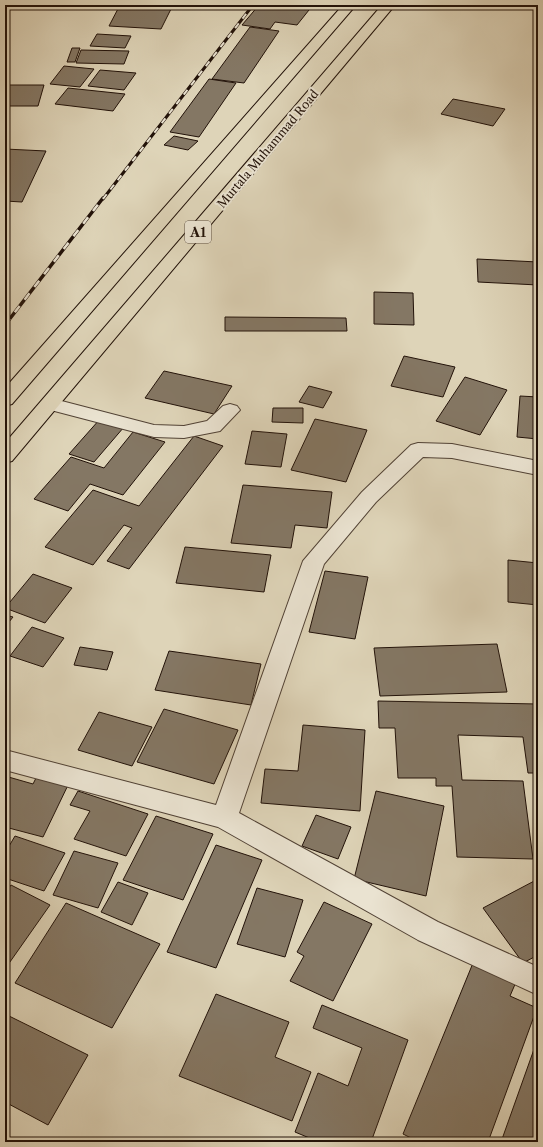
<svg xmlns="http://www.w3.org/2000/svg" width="543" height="1147" viewBox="0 0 543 1147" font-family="'Libre Caslon Text',serif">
	<rect width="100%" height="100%" fill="#ded4b8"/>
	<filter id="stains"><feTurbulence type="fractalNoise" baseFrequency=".005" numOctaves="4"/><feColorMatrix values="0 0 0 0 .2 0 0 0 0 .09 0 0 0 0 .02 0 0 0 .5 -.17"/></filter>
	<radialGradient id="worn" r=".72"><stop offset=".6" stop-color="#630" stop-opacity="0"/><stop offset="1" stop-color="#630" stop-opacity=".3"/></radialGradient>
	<path fill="#847764" stroke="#221209" d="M120 5 171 9 161 29 109 26Z
		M150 5H195L193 9Z
		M259 5H313L297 25 275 22 270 29 242 25Z
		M250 27 279 31 244 83 212 79Z
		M97 34 131 36 125 48 90 46Z
		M72 48H80L75 62H67Z
		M81 50 129 51 124 64 76 63Z
		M64 66 94 69 80 87 50 84Z
		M100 70 136 73 124 90 88 86Z
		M209 79 236 83 199 137 170 132Z
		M5 85H44L38 106H5Z
		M68 88 125 94 113 111 55 104Z
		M453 99 505 109 493 126 441 114Z
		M174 136 198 141 188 150 164 145Z
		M5 149 46 151 22 202 5 201Z
		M477 259 538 262V285L478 282Z
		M374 292 413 293 414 325 374 324Z
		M225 317 346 318 347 331H225Z
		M404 356 455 367 443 397 391 386Z
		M164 371 232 386 214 414 145 398Z
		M465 377 507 390 480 435 436 421Z
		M309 386 332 392 323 408 299 402Z
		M520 396 538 397V439L517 437Z
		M273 408H303V423L272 422Z
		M100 419 124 427 94 462 69 454Z
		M315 419 367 430 346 482 291 470Z
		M252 431 287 434 281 467 245 464Z
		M133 432 165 442 123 495 90 484 68 511 34 499 71 457 104 468Z
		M194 436 223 446 129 569 107 561 132 528 124 525 93 565 45 547 93 490 139 506Z
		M243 485 332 492 327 528 295 525 291 548 231 543Z
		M185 547 271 555 264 592 176 583Z
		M508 560 538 563V605L508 602Z
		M325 571 368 577 355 639 309 632Z
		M33 574 72 588 45 623 5 608Z
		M5 615 13 617 5 627Z
		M32 627 64 638 43 667 10 656Z
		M497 644 507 692 380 696 374 648Z
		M80 647 113 652 107 670 74 665Z
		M169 651 261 664 251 705 155 690Z
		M378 701 538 704V773H528L523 737 458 735 462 780 523 781 533 859 457 857 452 786H436V778H398L395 728H379Z
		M164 709 238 730 214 784 137 762Z
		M99 712 152 727 132 766 78 750Z
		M303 725 365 730 360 811 261 803 265 769 298 771Z
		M39 772 70 781 43 837 5 827V776L33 784Z
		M78 791 148 814 126 856 74 839 90 811 70 805Z
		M376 791 444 806 426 896 354 879Z
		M316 815 351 827 338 859 302 846Z
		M156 816 213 834 183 900 123 880Z
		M15 836 65 853 44 891 5 878V853Z
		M216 845 262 860 216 968 167 952Z
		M74 851 118 863 98 908 53 895Z
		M538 879V955L523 963 483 908Z
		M118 882 148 893 132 925 101 912Z
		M11 885 50 905 5 969V893Z
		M257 888 303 900 285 957 237 944Z
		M324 902 372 924 333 1001 290 981 304 956 297 952Z
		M66 903 160 944 112 1028 15 983Z
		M473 963 516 982 510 996 537 1008 488 1142H419L403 1134Z
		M216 994 289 1022 275 1057 311 1072 292 1121 179 1076Z
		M322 1005 408 1040 371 1142H319L295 1132 318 1073 348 1086 362 1048 313 1028Z
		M5 1014 88 1055 48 1125 5 1102Z
		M538 1038V1142H501Z"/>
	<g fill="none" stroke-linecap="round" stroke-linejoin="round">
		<defs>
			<path id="minor" d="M50 398 154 425 184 426 207 421 223 406 230 404 237 406 240 410 220 431 184 438 154 437 43 408 40 404 43 400Z
				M418 443 452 444 538 461V475L452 458 423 457 376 502 324 564 239 813 438 922 538 967V995L418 940 218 827 5 770V750L216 805 303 561 362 492 411 445Z"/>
			<path id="highway" d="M343 5H356L12 404 5 406V388Z
				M382 5H395L12 461 5 463V443Z"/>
		</defs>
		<use href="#minor" stroke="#514235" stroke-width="2"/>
		<use href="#highway" stroke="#221209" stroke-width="2"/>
		<use href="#minor" fill="#eae3d1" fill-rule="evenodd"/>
		<use href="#highway" fill="#ded4b8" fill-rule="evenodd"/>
		<defs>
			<path id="rail-far1" d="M103 199 253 5"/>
			<path id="rail" d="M5 325 103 198"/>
		</defs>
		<use href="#rail-far1" stroke="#221209" stroke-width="3"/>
		<use href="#rail" stroke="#221209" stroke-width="3.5"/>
		<use href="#rail-far1" stroke="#eae3d1" stroke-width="2" stroke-dasharray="6" stroke-linecap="butt"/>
		<use href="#rail" stroke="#eae3d1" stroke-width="2.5" stroke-dasharray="8" stroke-linecap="butt"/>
	</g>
	<g text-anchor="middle" stroke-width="4" stroke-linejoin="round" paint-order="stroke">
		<g font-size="12" fill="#221209" stroke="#eae3d1">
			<text transform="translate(268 149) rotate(-50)" y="4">Murtala Muhammad Road</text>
		</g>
		<rect fill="#eae3d1" stroke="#5e5145" stroke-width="1" x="185" y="221" width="26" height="22" rx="3"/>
		<g font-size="13" font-weight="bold" fill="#221209">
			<text x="198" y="237">A1</text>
		</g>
	</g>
	<rect width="543" height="1147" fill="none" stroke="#ded4b8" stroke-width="20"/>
	<rect x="6" y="6" width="531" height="1135" fill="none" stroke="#221209" stroke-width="2"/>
	<rect x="10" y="10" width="523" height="1127" fill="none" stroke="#221209"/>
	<rect width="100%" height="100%" filter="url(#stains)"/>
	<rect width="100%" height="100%" fill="url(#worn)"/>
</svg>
